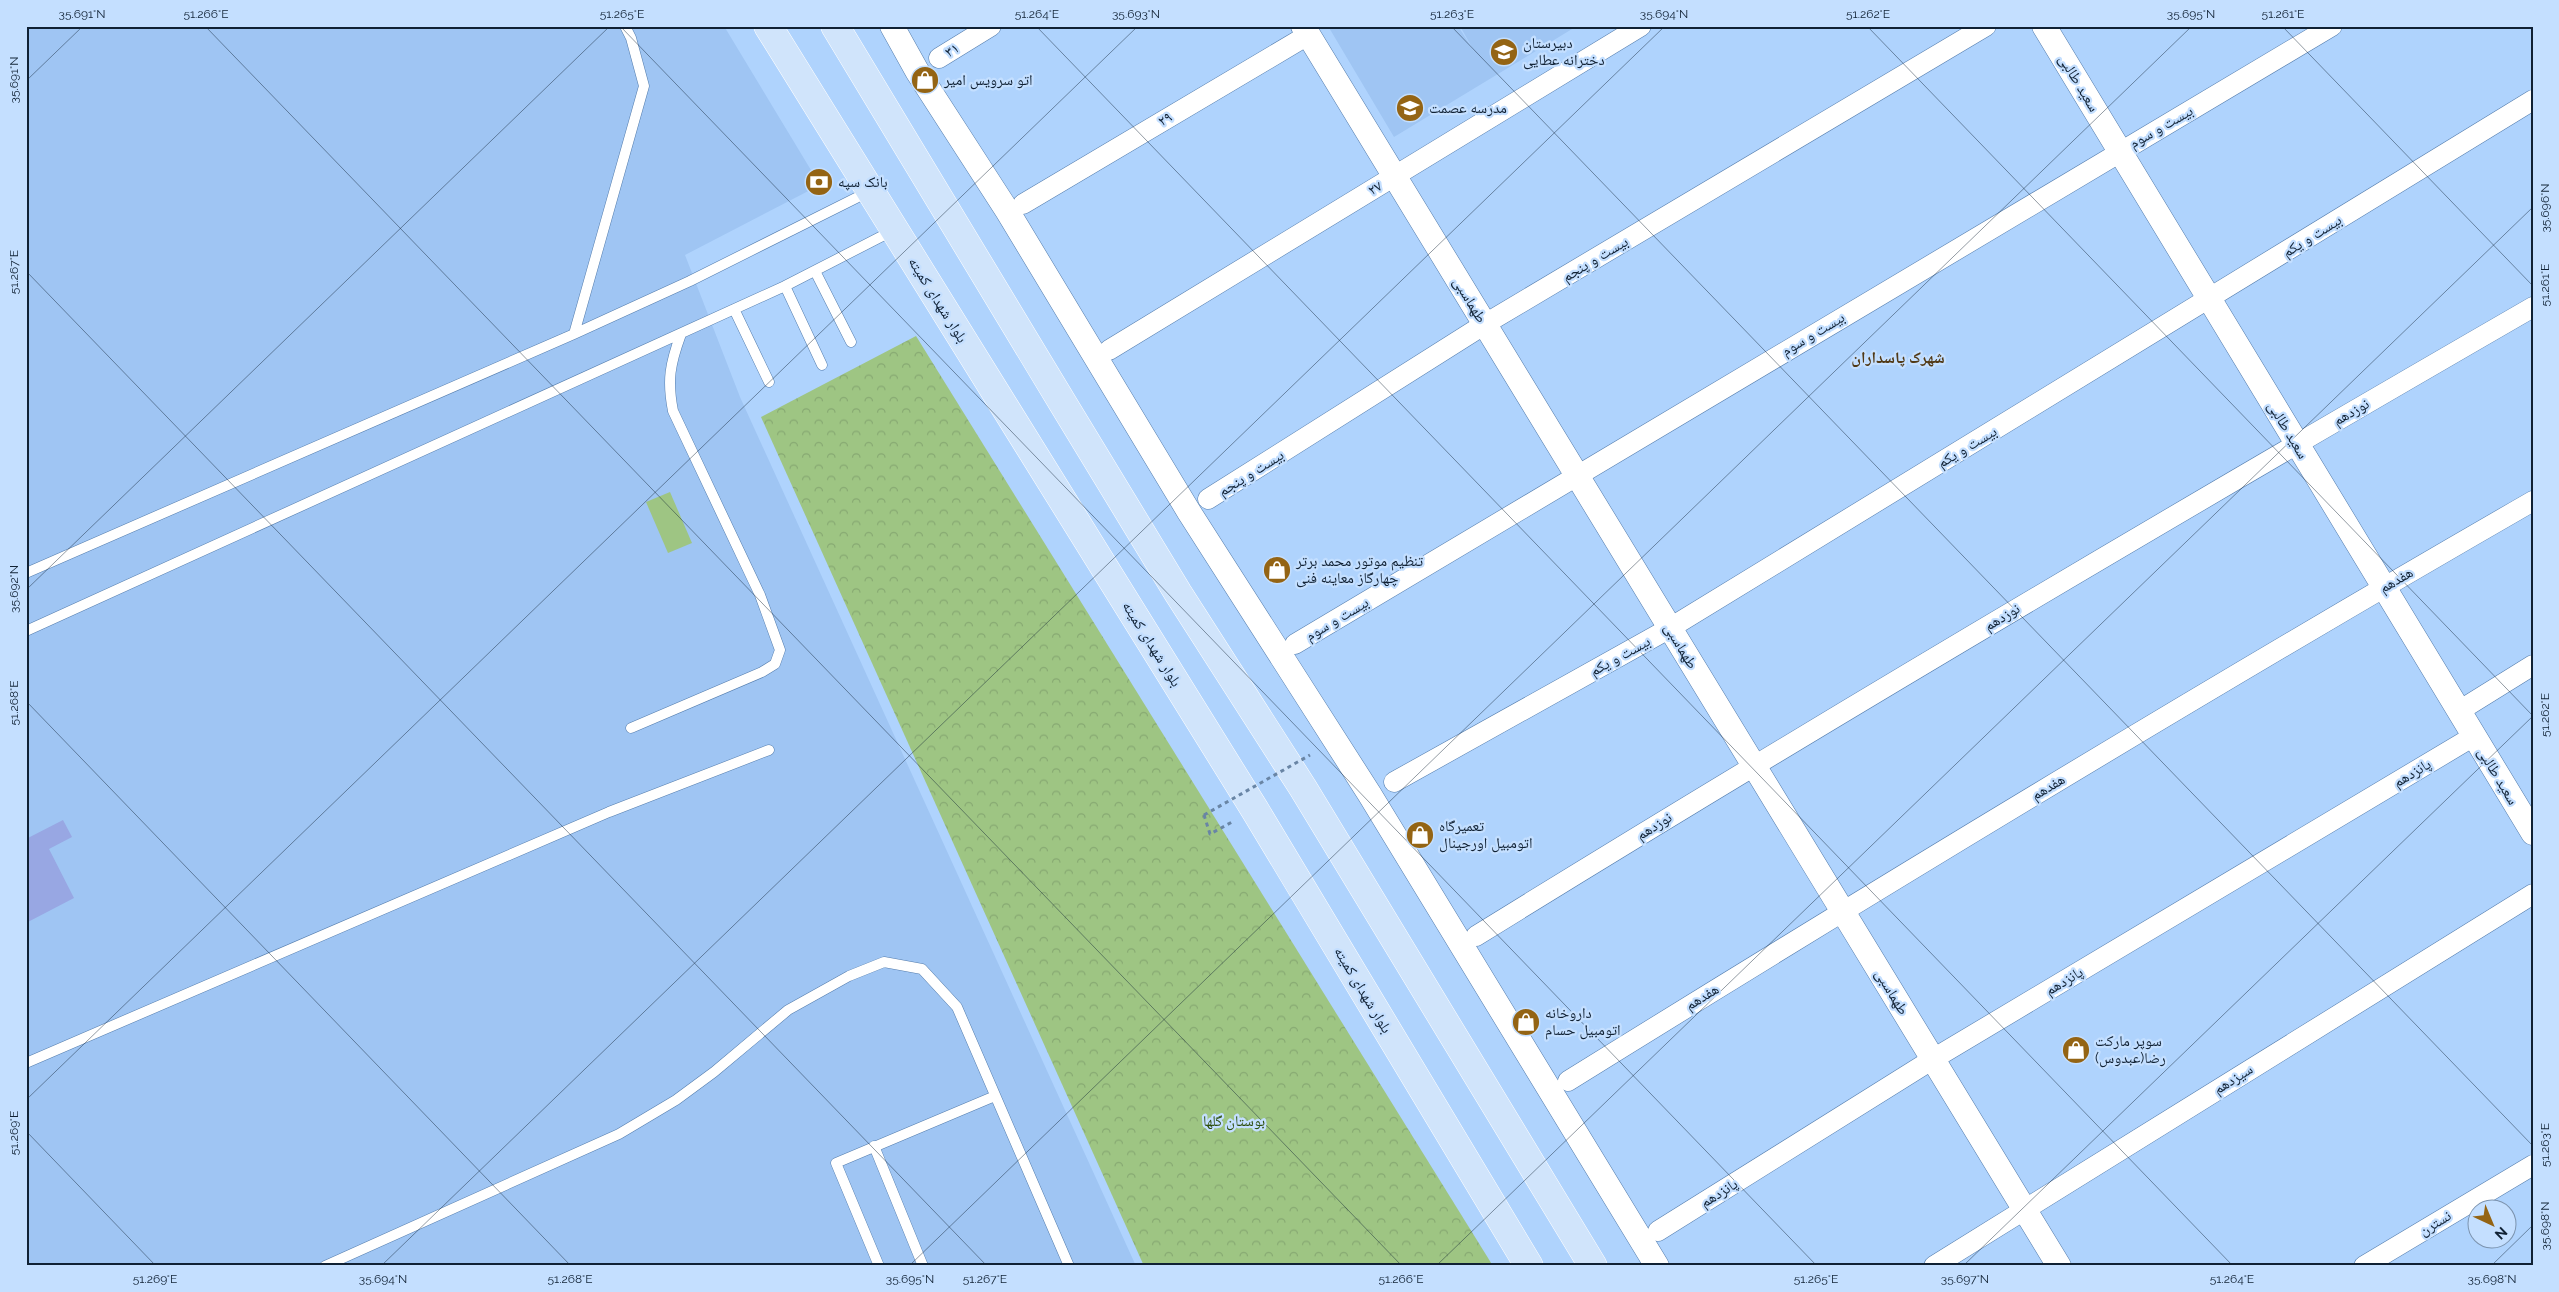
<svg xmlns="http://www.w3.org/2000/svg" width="2559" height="1292" viewBox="0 0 2559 1292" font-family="Raleway,'Noto Naskh Arabic',sans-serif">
	<defs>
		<pattern id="park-crowns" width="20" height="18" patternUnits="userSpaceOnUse" patternTransform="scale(1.25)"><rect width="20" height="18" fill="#9ec583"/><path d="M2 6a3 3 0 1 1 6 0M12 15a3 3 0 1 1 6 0" fill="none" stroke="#87a972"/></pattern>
	</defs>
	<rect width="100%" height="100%" fill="#afd3fd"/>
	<path fill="#9fc5f3" d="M26 26H724L820 185 685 255 740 397 1136 1266H26Z
		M1328 26H1458L1475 53 1460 26H1577L1394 137Z"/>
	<path fill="#9ec583" d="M670 492 692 543 668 553 646 502Z"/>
	<path fill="url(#park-crowns)" d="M916 336 1493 1266H1144L761 417Z"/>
	<path fill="#98a7e3" d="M63 820 72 837 49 849 74 898 26 923V839Z"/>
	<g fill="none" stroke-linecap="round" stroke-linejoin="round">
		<defs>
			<path id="service" d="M815 271 851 342
				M785 286 822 365
				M734 309 769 382
				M574 334 644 86 631 38 625 26
				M26 573 574 334 690 281 870 191
				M26 631 785 286 894 230
				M631 728 762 672 775 664 780 650 760 595 673 411C667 380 670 364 681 334
				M26 1063 609 812 769 750
				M874 1146 923 1266
				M325 1266 619 1134 676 1100 714 1072 788 1010 849 976 884 962 922 969 957 1007 1069 1266
				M879 1266 836 1163 995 1096"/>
			<path id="minor" d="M939 58 991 26
				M1023 204 1308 35
				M1109 350 1641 26
				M1208 499 1485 324 1986 26
				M1295 644 2332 26
				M2459 711 2533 665
				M1394 782 1670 628 2533 100
				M1476 936C1825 720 2178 512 2533 307
				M1568 1081C1887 883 2208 688 2533 501
				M1658 1231 1933 1059 2474 736
				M1934 1266 2533 894
				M2364 1266 2533 1165"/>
			<path id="tertiary" d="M892 26 917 71 1008 212 1189 512 1370 795 1657 1266
				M1303 26 2059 1266
				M2044 26 2533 833"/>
			<path id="primary" d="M768 26 1255 810 1529 1266
				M835 26 1062 402 1178 593 1303 788 1593 1266"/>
		</defs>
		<use href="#service" stroke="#547dad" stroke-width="11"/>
		<use href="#minor" stroke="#547dad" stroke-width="21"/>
		<use href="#tertiary" stroke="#547dad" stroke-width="25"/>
		<use href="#primary" stroke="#fff" stroke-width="29"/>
		<path stroke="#6985a5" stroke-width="3" stroke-dasharray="4 4" stroke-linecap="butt" d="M1204 815 1210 834 1234 821"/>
		<use href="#service" stroke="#fff" stroke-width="10"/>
		<use href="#minor" stroke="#fff" stroke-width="20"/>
		<use href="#tertiary" stroke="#fff" stroke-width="24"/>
		<use href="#primary" stroke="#d0e4fb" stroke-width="28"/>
		<path stroke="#6985a5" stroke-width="3" stroke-dasharray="4 4" stroke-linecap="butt" d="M1204 815 1310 755"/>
	</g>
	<path fill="none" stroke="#102134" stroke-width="1" stroke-opacity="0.45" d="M205 26 1402 1266M620 26 1817 1266M1036 26 2233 1266M1451 26 2533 1146M1867 26 2533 716M2282 26 2533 286M26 81 83 26M26 271 987 1266M26 590 610 26M26 701 571 1266M26 1100 1138 26M26 1131 156 1266M381 1266 1665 26M909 1266 2192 26M1436 1266 2533 207M1963 1266 2533 716M2491 1266 2533 1225"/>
	<defs>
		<symbol id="school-disc" viewBox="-11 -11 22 22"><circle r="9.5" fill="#946414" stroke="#c4dfff"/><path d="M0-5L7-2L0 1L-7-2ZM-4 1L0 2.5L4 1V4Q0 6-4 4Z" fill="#fff"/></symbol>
		<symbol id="shop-disc" viewBox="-11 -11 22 22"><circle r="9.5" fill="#946414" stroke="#c4dfff"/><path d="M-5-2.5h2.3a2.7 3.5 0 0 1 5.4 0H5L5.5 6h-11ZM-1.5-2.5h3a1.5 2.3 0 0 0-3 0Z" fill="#fff"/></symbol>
		<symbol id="bank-disc" viewBox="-11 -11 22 22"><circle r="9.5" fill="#946414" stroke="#c4dfff"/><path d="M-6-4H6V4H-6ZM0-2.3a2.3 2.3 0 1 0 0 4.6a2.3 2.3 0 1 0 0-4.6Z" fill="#fff"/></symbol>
	</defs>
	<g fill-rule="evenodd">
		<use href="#school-disc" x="1488" y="36" width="32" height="32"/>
		<use href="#shop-disc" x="909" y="64" width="32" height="32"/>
		<use href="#school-disc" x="1394" y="92" width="32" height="32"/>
		<use href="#bank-disc" x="803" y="166" width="32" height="32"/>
		<use href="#shop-disc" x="1261" y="554" width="32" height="32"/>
		<use href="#shop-disc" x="1404" y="819" width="32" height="32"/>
		<use href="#shop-disc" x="1510" y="1006" width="32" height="32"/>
		<use href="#shop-disc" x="2060" y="1034" width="32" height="32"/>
	</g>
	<g text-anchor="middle" stroke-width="4.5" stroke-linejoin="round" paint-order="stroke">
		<g font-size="15" fill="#102134" stroke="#c4dfff" text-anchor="start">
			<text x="1523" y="48">دبیرستان<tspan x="1523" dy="17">دخترانه عطایی</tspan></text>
			<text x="944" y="85">اتو سرویس امیر</text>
			<text x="1429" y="113">مدرسه عصمت</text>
			<text x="838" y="187">بانک سپه</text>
			<text x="1296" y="566">تنظیم موتور محمد برتر<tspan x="1296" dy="17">چهارگاز معاینه فنی</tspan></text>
			<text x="1439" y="831">تعمیرگاه<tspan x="1439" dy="17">اتومبیل اورجینال</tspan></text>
			<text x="1545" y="1018">داروخانه<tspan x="1545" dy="17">اتومبیل حسام</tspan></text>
			<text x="2095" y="1046">سوپر مارکت<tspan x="2095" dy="17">رضا(عبدوس)</tspan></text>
		</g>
		<g font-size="15" fill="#102134" stroke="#c4dfff">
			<text transform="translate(952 50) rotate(-31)" y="5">۳۱</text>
			<text transform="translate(2079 83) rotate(59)" y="5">سعید طالبی</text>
			<text transform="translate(1165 119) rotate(-31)" y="5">۲۹</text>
			<text transform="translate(2161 127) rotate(-30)" y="5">بیست و سوم</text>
			<text transform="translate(1375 188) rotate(-31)" y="5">۲۷</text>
			<text transform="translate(2312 236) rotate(-32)" y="5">بیست و یکم</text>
			<text transform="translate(1595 259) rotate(-31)" y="5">بیست و پنجم</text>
			<text transform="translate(938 300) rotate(58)" y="5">بلوار شهدای کمیته</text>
			<text transform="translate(1470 300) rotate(59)" y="5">طهماسبی</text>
			<text transform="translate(1813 334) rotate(-31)" y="5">بیست و سوم</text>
			<text transform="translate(2351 412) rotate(-30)" y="5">نوزدهم</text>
			<text transform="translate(2288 430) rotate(59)" y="5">سعید طالبی</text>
			<text transform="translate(1967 447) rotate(-31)" y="5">بیست و یکم</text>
			<text transform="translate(1251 473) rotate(-32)" y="5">بیست و پنجم</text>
			<text transform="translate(2396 580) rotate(-30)" y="5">هفدهم</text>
			<text transform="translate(2002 617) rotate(-31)" y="5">نوزدهم</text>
			<text transform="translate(1337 619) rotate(-31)" y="5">بیست و سوم</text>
			<text transform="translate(1152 644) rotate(58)" y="5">بلوار شهدای کمیته</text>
			<text transform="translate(1681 646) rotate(59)" y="5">طهماسبی</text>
			<text transform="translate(1620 656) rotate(-29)" y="5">بیست و یکم</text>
			<text transform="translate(2412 773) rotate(-31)" y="5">پانزدهم</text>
			<text transform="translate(2498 776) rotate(59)" y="5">سعید طالبی</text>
			<text transform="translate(2048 787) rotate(-31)" y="5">هفدهم</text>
			<text transform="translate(1654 826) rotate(-32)" y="5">نوزدهم</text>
			<text transform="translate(2064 981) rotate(-31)" y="5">پانزدهم</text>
			<text transform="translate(1363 990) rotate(59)" y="5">بلوار شهدای کمیته</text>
			<text transform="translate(1892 992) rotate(59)" y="5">طهماسبی</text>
			<text transform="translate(1702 997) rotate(-32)" y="5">هفدهم</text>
			<text transform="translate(2233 1079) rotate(-32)" y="5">سیزدهم</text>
			<text transform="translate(1719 1193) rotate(-32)" y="5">پانزدهم</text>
			<text transform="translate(2435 1223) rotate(-31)" y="5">نسترن</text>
		</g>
		<g font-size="15" fill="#2c4d0a" stroke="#c4dfff">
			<text x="1234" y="1126">بوستان گلها</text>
		</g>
		<g font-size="16" font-weight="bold" fill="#513916" stroke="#c4dfff">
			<text x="1898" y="363">شهرک پاسداران</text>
		</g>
	</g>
	<rect width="2559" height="1292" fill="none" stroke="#c4dfff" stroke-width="55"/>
	<g transform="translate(2492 1224) rotate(136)"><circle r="24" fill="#c4dfff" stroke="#7c93ae"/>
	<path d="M0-4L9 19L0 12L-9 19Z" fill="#946414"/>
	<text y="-8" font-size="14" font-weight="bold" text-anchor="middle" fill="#102134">N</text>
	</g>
	<rect x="28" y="28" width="2504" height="1236" fill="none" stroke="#102134" stroke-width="2"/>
	<g font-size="12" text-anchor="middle" fill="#102134">
		<text x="82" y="18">35.691°N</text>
		<text x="206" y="18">51.266°E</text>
		<text x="622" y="18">51.265°E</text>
		<text x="1037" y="18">51.264°E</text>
		<text x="1136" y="18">35.693°N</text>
		<text x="1452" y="18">51.263°E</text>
		<text x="1664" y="18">35.694°N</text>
		<text x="1868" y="18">51.262°E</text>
		<text x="2191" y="18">35.695°N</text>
		<text x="2283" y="18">51.261°E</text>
		<text transform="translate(14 80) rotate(-90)" y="4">35.691°N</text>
		<text transform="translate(2545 208) rotate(-90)" y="4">35.696°N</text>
		<text transform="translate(14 272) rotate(-90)" y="4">51.267°E</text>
		<text transform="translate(2545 285) rotate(-90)" y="4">51.261°E</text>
		<text transform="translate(14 589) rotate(-90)" y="4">35.692°N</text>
		<text transform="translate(14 703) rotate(-90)" y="4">51.268°E</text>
		<text transform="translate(2545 715) rotate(-90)" y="4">51.262°E</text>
		<text transform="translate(14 1133) rotate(-90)" y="4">51.269°E</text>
		<text transform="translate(2545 1145) rotate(-90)" y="4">51.263°E</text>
		<text transform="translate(2545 1226) rotate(-90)" y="4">35.698°N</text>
		<text x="155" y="1283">51.269°E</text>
		<text x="383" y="1283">35.694°N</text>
		<text x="570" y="1283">51.268°E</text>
		<text x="910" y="1283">35.695°N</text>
		<text x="985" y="1283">51.267°E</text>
		<text x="1401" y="1283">51.266°E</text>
		<text x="1816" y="1283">51.265°E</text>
		<text x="1965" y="1283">35.697°N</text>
		<text x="2232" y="1283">51.264°E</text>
		<text x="2492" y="1283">35.698°N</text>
	</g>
</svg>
